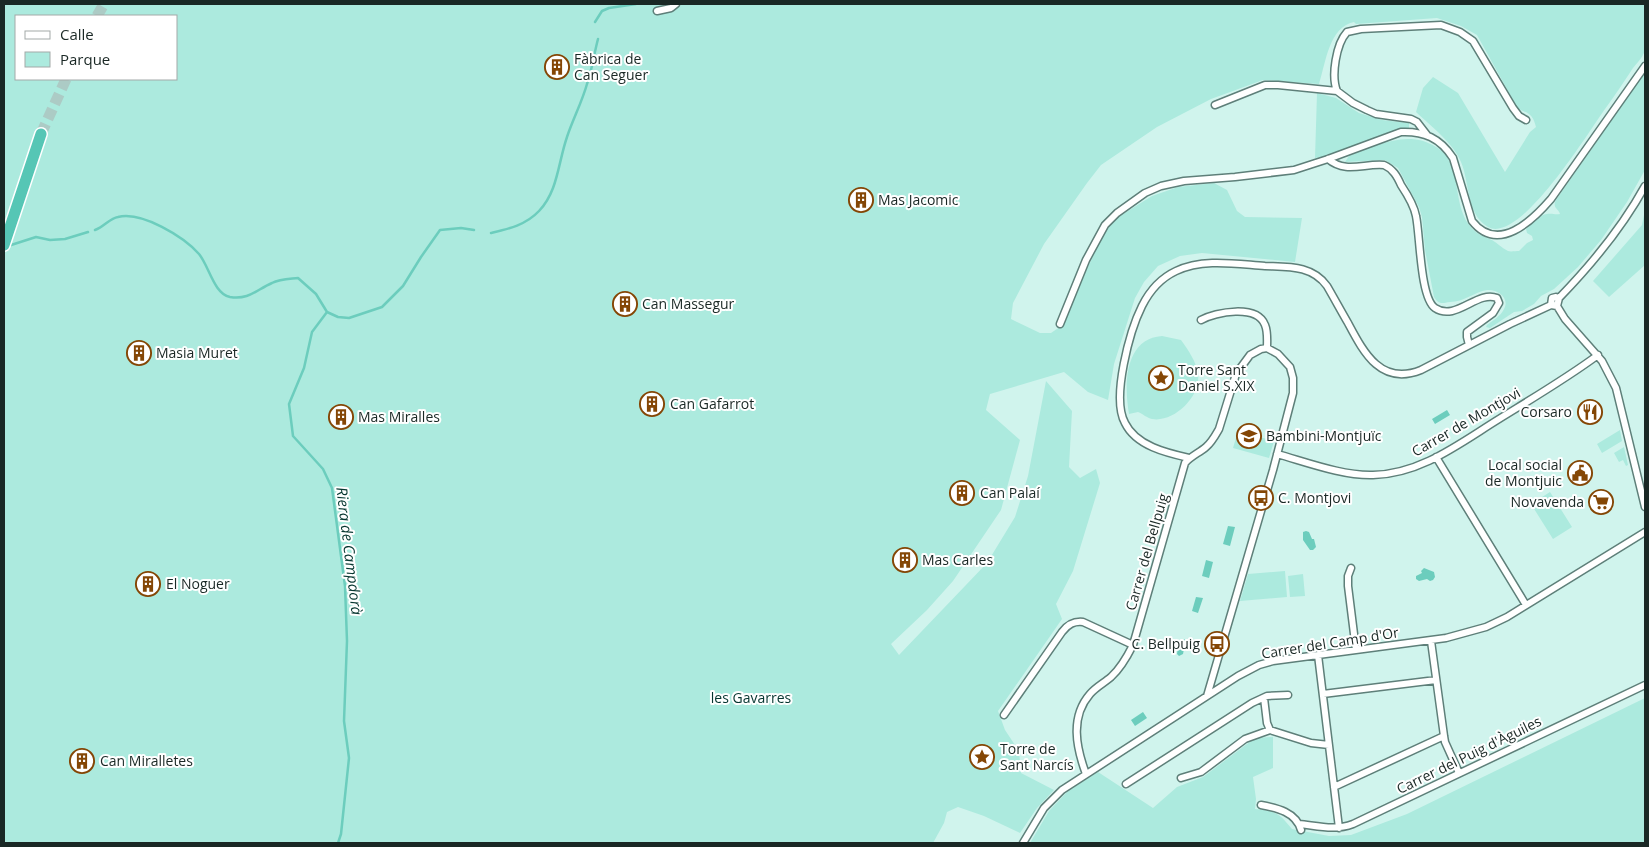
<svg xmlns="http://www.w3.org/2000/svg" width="1649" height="847" viewBox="0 0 1649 847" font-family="'Open Sans',sans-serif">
	<rect width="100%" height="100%" fill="#d0f4ed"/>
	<path fill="#aceade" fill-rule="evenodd" d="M4 4H1645C1645 14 1648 46 1644 53 1642 58 1637 63 1633 68 1624 82 1615 95 1605 109 1589 131 1520 245 1488 227 1466 214 1470 183 1461 162 1454 144 1431 126 1416 112L1423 88 1433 77 1458 93 1505 172 1530 132 1536 127C1533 115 1529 113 1518 109L1477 35 1461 26 1437 18 1356 24 1354 22C1329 27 1326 62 1319 84L1263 80 1211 99 1157 127 1101 165 1087 183 1044 244 1013 303 1011 319 1040 333H1051L1064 324 1086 271 1104 233 1115 219 1152 196 1178 187 1214 183 1227 190 1237 211 1245 217 1302 218 1295 262 1202 253 1180 256 1158 266 1144 282 1135 298 1114 364 1108 400 1088 392 1064 372 990 394 986 410 1020 440 1001 510 953 581 927 610 891 644 899 655 987 563 1015 517 1028 476 1046 381 1072 411 1069 467 1080 478 1096 469 1100 483 1073 571 1056 604 1062 619 998 711 1005 730 1019 751 1021 773 1054 790 1037 808 1020 833 984 816 958 807 947 812 944 823 933 843H4ZM16 16H176V79H16Z
		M1645 72V170L1627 202 1601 240 1578 267 1554 289 1541 296 1534 304 1522 311 1514 312 1490 328 1486 327 1487 325C1492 321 1501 316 1504 309 1510 298 1498 289 1487 290 1474 292 1464 302 1450 302 1442 303 1439 305 1434 297L1425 250 1422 217 1419 207 1398 168 1385 160 1345 162 1349 156C1376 145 1409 129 1436 147 1442 150 1448 157 1451 164 1459 183 1456 209 1470 226 1476 234 1483 236 1492 240 1497 243 1502 248 1508 251 1510 252 1516 251 1519 251L1527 243 1533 240 1532 236 1527 233 1526 229C1531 224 1540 214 1547 214 1552 213 1555 215 1560 214 1558 208 1552 208 1556 200Z
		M1317 93 1336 98 1359 113 1382 120 1409 123V128C1376 131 1348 155 1315 158Z
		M1645 210V265L1609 297 1593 281 1642 225Z
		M1162 336 1181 340C1188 350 1197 362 1198 375 1201 396 1174 423 1152 419 1147 418 1143 414 1138 412L1129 414C1124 385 1124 339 1162 336Z
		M1620 430 1622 441 1602 453 1597 444Z
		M1238 431 1274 441 1269 458 1233 448Z
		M1624 447 1628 465 1626 466 1623 460 1619 462 1614 453Z
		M1550 492 1572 527 1553 539 1531 504Z
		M1285 571 1287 597 1240 601 1248 574Z
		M1303 574 1305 596 1290 597 1288 576Z
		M1645 698V843H1030L1049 811 1068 791 1098 772 1153 808 1177 787 1203 777 1255 738 1273 737V768L1253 777 1256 799 1255 809C1276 811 1279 813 1292 829L1329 836 1351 835 1407 814Z"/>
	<path fill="#6ccdbd" d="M1447 410 1450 415 1435 424 1432 419Z
		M1228 526 1235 527 1230 546 1223 544Z
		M1306 531 1309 532 1312 539H1314L1316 547 1313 550H1310L1303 540V532Z
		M1206 560 1213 562 1209 578 1202 576Z
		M1424 568 1434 572 1435 577 1433 580 1430 581 1427 579 1419 581 1416 579V576L1422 573 1421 571Z
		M1196 597 1203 598 1198 613 1192 611Z
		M1184 639 1187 641V646L1184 649 1183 654 1179 656 1177 654 1178 647 1179 646 1181 641Z
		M1143 712 1147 718 1135 726 1131 720Z"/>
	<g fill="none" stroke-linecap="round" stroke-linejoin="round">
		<path stroke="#6ccdbd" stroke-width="2.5" d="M595 22 602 11 609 8 636 4
			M95 230C104 227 110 218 118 217 142 211 184 237 199 254 209 266 214 294 230 297 249 300 256 290 272 283 280 279 290 279 298 278L316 294 327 312 338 317 349 318 382 307 403 286 421 257 440 230 461 228 474 230
			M491 233C508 229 526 225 539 211 558 191 558 163 567 137 573 119 582 102 587 84 592 70 594 54 598 39
			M8 246 36 237 50 240 65 239 88 232
			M327 312 312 332 304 368 289 404 293 436 323 469 332 488 345 586 347 641 344 721 349 758 341 834 338 843"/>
		<path stroke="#accbc5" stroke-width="11" stroke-dasharray="11 5.5" stroke-linecap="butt" d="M97 16 104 4
			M41 134 66 79"/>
		<defs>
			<path id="street" d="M657 11 671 8 676 4
				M1337 91C1331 76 1336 44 1347 32L1361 29 1441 25 1460 32 1473 41 1513 108 1519 116 1526 120
				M1215 105 1265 85H1278L1337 91 1353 103 1367 110 1376 114 1411 119 1417 122 1427 135
				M1328 159C1346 174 1364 163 1384 165 1393 169 1397 176 1401 185 1407 194 1414 205 1416 216 1420 234 1420 298 1435 308 1456 322 1477 290 1497 298L1499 303 1493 313 1467 332V337L1469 345
				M1559 298C1592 264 1622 228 1645 186
				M1557 306 1551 305 1552 298 1556 297 1559 298 1557 306 1565 319 1602 361 1616 388 1645 507
				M1201 320C1216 312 1257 304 1265 325 1268 332 1267 341 1267 348
				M1060 324 1086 260 1105 225 1117 213 1145 193 1161 186 1184 181 1235 177 1294 170 1328 159 1401 132C1424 131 1440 138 1453 158L1472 221C1498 254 1532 221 1551 199L1645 66
				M1277 454C1306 462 1343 476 1373 475 1421 474 1460 443 1499 419 1533 398 1567 378 1598 355
				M1436 457 1526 605
				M1189 458C1167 453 1136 446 1125 423 1111 398 1130 330 1142 306 1149 292 1161 278 1176 271 1203 258 1236 264 1265 266 1288 267 1312 265 1327 286 1334 298 1341 311 1348 323 1364 353 1381 386 1421 370L1510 324 1551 305
				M1351 568 1348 576V586L1356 650
				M1431 641 1444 736 1445 742 1459 773
				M1318 655 1339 828
				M1323 694 1436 680
				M1264 698 1267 723 1270 730
				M1004 715 1062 632C1068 624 1074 621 1083 622L1133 645
				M1086 774C1076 747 1070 717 1090 694 1096 687 1104 683 1111 677 1121 668 1127 657 1133 645L1185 463C1191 456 1199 453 1206 447 1212 442 1215 436 1219 429L1236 374 1250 355 1261 349 1267 348 1278 354 1290 367 1293 378V393L1273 470 1207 696
				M1181 778 1201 772 1245 739 1270 730 1311 743 1329 745
				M1126 784 1252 703 1267 696 1288 695
				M1334 787 1444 736
				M1261 805C1277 808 1296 812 1301 830
				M1299 824C1318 826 1335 831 1353 824L1645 685
				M1023 843 1044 808 1062 790 1238 676 1259 665 1273 661 1446 638 1486 627 1507 617 1645 532"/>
			<path id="highway" d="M4 245 41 134"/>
		</defs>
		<use href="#street" stroke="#5e7f79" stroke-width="9"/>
		<use href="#highway" stroke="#fff" stroke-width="14"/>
		<use href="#street" stroke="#fff" stroke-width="6"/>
		<use href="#highway" stroke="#56c6b5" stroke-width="11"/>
	</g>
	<defs>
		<symbol id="building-ring" viewBox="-11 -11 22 22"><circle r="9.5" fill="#fff" stroke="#844605" stroke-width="1.5"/><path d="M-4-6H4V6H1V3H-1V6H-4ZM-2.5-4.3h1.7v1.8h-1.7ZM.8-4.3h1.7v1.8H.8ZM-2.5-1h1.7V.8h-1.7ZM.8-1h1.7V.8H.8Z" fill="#844605"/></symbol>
		<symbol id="sight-ring" viewBox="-11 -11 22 22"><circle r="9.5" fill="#fff" stroke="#844605" stroke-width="1.5"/><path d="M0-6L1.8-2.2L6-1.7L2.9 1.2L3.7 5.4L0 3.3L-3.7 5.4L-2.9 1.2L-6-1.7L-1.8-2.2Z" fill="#844605"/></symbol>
		<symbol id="restaurant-ring" viewBox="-11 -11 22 22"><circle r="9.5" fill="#fff" stroke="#844605" stroke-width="1.5"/><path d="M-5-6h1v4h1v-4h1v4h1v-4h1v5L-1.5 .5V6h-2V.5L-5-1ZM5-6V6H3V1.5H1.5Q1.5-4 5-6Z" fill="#844605"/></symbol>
		<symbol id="school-ring" viewBox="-11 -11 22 22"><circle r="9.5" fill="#fff" stroke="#844605" stroke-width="1.5"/><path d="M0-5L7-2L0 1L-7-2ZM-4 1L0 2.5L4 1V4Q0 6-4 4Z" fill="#844605"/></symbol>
		<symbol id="civic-ring" viewBox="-11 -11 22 22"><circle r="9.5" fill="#fff" stroke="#844605" stroke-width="1.5"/><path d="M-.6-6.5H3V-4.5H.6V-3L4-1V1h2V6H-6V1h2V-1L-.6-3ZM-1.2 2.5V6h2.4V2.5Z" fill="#844605"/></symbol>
		<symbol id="bus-ring" viewBox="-11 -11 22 22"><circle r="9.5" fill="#fff" stroke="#844605" stroke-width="1.5"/><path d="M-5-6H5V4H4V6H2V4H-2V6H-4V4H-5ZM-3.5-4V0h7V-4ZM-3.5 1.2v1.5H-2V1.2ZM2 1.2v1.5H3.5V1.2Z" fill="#844605"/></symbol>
		<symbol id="supermarket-ring" viewBox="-11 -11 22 22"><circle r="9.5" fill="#fff" stroke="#844605" stroke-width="1.5"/><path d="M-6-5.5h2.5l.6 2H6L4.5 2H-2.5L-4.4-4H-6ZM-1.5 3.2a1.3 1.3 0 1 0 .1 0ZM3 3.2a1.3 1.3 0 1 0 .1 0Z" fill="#844605"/></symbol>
	</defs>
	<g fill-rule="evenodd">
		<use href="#building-ring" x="543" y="53" width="28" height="28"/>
		<use href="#building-ring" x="847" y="186" width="28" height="28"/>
		<use href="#building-ring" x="611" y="290" width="28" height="28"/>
		<use href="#building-ring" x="125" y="339" width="28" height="28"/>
		<use href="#sight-ring" x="1147" y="364" width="28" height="28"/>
		<use href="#building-ring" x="638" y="390" width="28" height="28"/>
		<use href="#restaurant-ring" x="1576" y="398" width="28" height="28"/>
		<use href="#building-ring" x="327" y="403" width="28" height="28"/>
		<use href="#school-ring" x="1235" y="422" width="28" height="28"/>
		<use href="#civic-ring" x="1566" y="459" width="28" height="28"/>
		<use href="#building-ring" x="948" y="479" width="28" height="28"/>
		<use href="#bus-ring" x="1247" y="484" width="28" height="28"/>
		<use href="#supermarket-ring" x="1587" y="488" width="28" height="28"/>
		<use href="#building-ring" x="891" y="546" width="28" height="28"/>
		<use href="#building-ring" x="134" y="570" width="28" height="28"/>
		<use href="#bus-ring" x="1203" y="630" width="28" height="28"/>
		<use href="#sight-ring" x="968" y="743" width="28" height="28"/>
		<use href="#building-ring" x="68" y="747" width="28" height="28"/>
	</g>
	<g text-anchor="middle" stroke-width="4" stroke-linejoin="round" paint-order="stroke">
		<g font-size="14" fill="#1a2825" stroke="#fff" text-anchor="start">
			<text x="574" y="64">Fàbrica de<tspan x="574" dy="16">Can Seguer</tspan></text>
			<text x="878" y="205">Mas Jacomic</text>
			<text x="642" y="309">Can Massegur</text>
			<text x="156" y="358">Masia Muret</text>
			<text x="1178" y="375">Torre Sant<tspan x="1178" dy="16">Daniel S.XIX</tspan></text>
			<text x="670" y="409">Can Gafarrot</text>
			<text x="1572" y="417" text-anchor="end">Corsaro</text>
			<text x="358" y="422">Mas Miralles</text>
			<text x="1266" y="441">Bambini-Montjuïc</text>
			<text x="1562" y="470" text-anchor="end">Local social<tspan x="1562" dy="16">de Montjuic</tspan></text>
			<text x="980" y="498">Can Palaí</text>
			<text x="1278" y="503">C. Montjovi</text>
			<text x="1584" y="507" text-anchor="end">Novavenda</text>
			<text x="922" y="565">Mas Carles</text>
			<text x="166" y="589">El Noguer</text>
			<text x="1200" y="649" text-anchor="end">C. Bellpuig</text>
			<text x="1000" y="754">Torre de<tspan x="1000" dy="16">Sant Narcís</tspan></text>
			<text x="100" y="766">Can Miralletes</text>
		</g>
		<g font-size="14" fill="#1a2825" stroke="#fff">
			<text transform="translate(1466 422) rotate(-30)" y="5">Carrer de Montjovi</text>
			<text transform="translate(1147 552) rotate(-74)" y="5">Carrer del Bellpuig</text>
			<text transform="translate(1330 643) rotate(-9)" y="5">Carrer del Camp d'Or</text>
			<text transform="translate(1469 755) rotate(-26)" y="5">Carrer del Puig d'Àguiles</text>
		</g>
		<g font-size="14" fill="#05352f" stroke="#fff">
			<text x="751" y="703">les Gavarres</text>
		</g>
		<g font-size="15" font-style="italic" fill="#073730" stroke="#fff">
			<text transform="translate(349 551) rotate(83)" y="5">Riera de Campdorà</text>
		</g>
	</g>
	<rect width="1649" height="847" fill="none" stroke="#1a2825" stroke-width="10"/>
	<rect x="15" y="15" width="162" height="65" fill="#ffffff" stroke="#a3a9a8"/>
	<rect x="25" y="31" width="25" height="8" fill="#ffffff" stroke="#a3a9a8"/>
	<text x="60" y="40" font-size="15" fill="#1a2825">Calle</text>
	<rect x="25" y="52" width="25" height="15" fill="#aceade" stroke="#a3a9a8"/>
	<text x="60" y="65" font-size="15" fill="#1a2825">Parque</text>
</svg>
